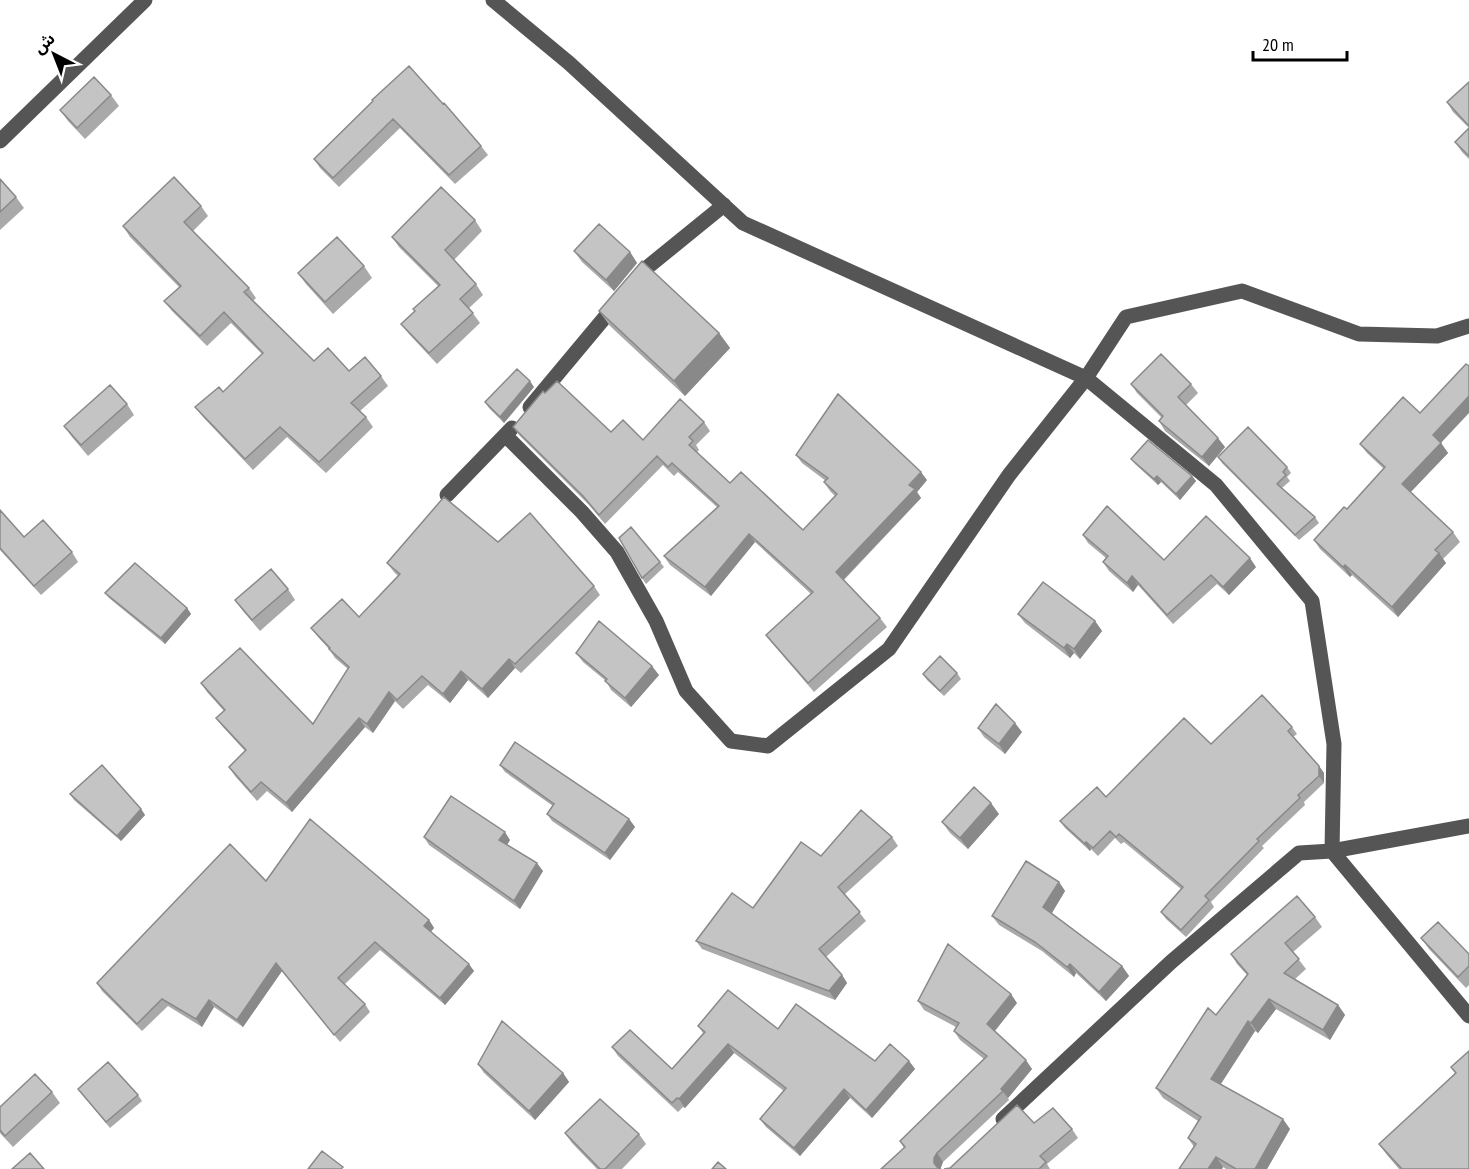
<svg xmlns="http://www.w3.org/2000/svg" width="1469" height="1169" viewBox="0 0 1469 1169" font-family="'PT Sans Narrow','Noto Sans Arabic',sans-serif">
	<rect width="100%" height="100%" fill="#fff"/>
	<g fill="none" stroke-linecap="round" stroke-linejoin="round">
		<path stroke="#555" stroke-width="15" d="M493 0 569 63 743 223 1086 378 1216 485 1312 601 1334 744 1332 851 1469 1016
			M0 141 145 0
			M635 281 644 270 724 205
			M530 407 616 304
			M506 436 582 512 617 552 656 621 686 691 731 741 768 746 889 649 1009 475 1086 378 1126 317 1242 291 1359 334 1437 336 1469 326
			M447 495 512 428
			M1003 1119 1171 962 1299 853 1332 851 1469 826"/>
	</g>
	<path fill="#a9a9a9" d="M1469 82V159L1462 152 1455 142 1469 128 1453 112 1447 102Z
		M111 95 119 106 85 139 68 121 60 110Z
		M373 101 481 146 488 155 455 184 400 128 339 187 320 168 314 159Z
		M0 179 16 197 24 208 0 230Z
		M201 206 208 216 193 231 249 288 256 298 253 301 314 361 349 371 381 376 388 386 360 411 366 417 373 427 326 473 287 437 253 470 203 417 195 407 223 392 262 354 231 323 207 346 172 311 164 301 179 287 130 237 123 226Z
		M475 220 482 231 454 260 476 284 483 295 469 308 480 323 437 364 409 334 401 324 415 311 438 286 399 247 392 237Z
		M574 251 630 252 637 263 614 291 582 262Z
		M364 266 372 278 333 314 306 284 298 273Z
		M599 311 719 333 730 348 685 396 610 326Z
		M1131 384H1191L1198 393 1186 405 1225 447 1209 466 1165 431 1159 421 1162 418 1137 393Z
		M534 387 504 423 489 408 485 402Z
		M545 393 611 432 643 440 704 422 710 431 696 445 699 450 697 452 730 483 803 530 835 496 830 491 824 482 826 481 802 463 796 455 927 480 917 492 921 498 844 580 880 618 887 627 814 692 772 643 766 635 811 594 755 542 711 596 670 565 664 556 717 507 678 472 674 476 663 465 605 524 589 505 519 435 513 427Z
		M127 404 134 415 88 456 72 437 64 426Z
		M1441 443 1448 453 1410 492 1453 532 1460 542 1443 559 1446 563 1398 617 1352 575 1350 577 1320 549 1314 540 1347 509 1384 469 1367 453 1360 444Z
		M1218 457 1287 467 1291 473 1287 477 1290 481 1282 488 1315 517 1319 523 1299 540 1222 463Z
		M1131 459 1192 476 1196 481 1180 500 1161 482 1158 485 1135 464Z
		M0 510 24 537 72 552 78 562 41 595 0 550Z
		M1083 535 1164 560 1256 567 1229 595 1217 584 1173 624 1138 585 1133 592 1109 571 1103 562 1106 558 1088 543Z
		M498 542 594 586 600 595 521 673 515 668 488 698 468 680 450 703 428 685 403 709 395 701 373 733 365 727 292 812 267 791 257 801 235 776 229 767 245 751 223 727 216 718 224 711 207 692 201 683 313 724 348 669 335 658 329 649 318 637 311 628 359 617 398 576 394 572 387 563Z
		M660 562 664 567 646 584 642 578Z
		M288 589 295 600 260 631 243 611 235 600Z
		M105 593 187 608 191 614 165 644 109 598Z
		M1018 614 1095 621 1102 631 1080 659 1074 653 1070 658 1025 623Z
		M576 653 659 675 631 707 611 690 606 681 583 662Z
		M957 673 961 679 944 696 927 680 923 674Z
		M1292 727 1297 734 1293 737 1319 766 1324 773V783L1304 802 1305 805 1262 846 1264 848 1211 902 1214 907 1186 937 1166 919 1161 912 1181 889 1124 842 1121 844 1115 838 1098 856 1091 849 1090 851 1065 828 1060 821 1211 744Z
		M978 728 1022 732 1005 754 984 737Z
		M500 765 629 819 635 827 610 860 552 821 547 814 553 806 505 772Z
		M70 794 141 809 145 815 121 841 74 800Z
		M999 814 968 849 950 833 942 822Z
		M424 837 510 840 507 845 543 871 520 909 429 845Z
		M892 837 898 846 845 894 866 921 826 957 842 975 847 983 835 1000 702 949 696 941 753 908 821 856Z
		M266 881 429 920 434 928 431 932 474 971 445 1005 380 950 344 985 365 1004 370 1012 340 1042 282 971 243 1027 214 1007 202 1027 168 1006 142 1031 102 991 97 983Z
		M1059 882 1065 891 1052 913 1122 966 1129 976 1106 1001 1076 973 1074 977 1042 951 999 925 992 916Z
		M1315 917 1322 927 1293 952 1306 969 1294 980 1338 1005 1345 1015 1330 1040 1276 1009 1258 1033 1255 1031 1221 1084 1290 1129 1267 1169H1226L1223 1167 1222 1169H1179L1194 1147 1188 1138 1198 1121 1163 1098 1156 1088 1216 1015 1247 975 1237 964 1231 954Z
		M1421 938 1469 954V985L1466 988 1429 949Z
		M918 1001 1017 1003 995 1031 1032 1069 1008 1098 1009 1100 943 1162 941 1167 904 1148 900 1141 984 1059 960 1040 954 1031 956 1027 924 1010Z
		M698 1026 778 1029 875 1061H909L915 1069 872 1118 850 1098 800 1156 766 1127 760 1119 784 1091 734 1053 685 1108 683 1107 678 1112 618 1056 612 1047 672 1069 703 1033Z
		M1469 1051V1169H1399L1387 1155 1379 1144 1455 1073 1451 1067Z
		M478 1064 563 1073 569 1082 535 1120 484 1073Z
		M78 1089 138 1095 142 1101 110 1128Z
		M52 1092 60 1103 13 1147 0 1133V1107Z
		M1034 1123 1072 1129 1078 1138 1047 1164 1050 1169H944L950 1168Z
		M565 1133 639 1134 646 1144 622 1169H597L572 1143Z"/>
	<path fill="#898989" d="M630 252 637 263 614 291 606 280Z
		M719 333 730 348 685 396 674 381Z
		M530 381 534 387 504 423 500 417Z
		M1469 396V413L1439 445 1433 435Z
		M1218 438 1225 447 1209 466 1202 457Z
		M1441 443 1448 453 1409 494 1402 484Z
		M921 472 927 480 917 492 921 498 842 581 836 572Z
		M1157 476 1161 482 1158 485 1154 479Z
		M1192 476 1196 481 1180 500 1176 494Z
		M749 534 755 542 711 596 705 587Z
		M1439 553 1446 563 1398 617 1392 607Z
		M1250 558 1256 567 1229 595 1223 587Z
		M1345 565 1352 575 1350 577 1343 567Z
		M1132 576 1138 585 1133 592 1127 583Z
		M187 608 191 614 165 644 161 638Z
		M1095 621 1102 631 1080 659 1074 649Z
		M1067 644 1074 653 1070 658 1064 648Z
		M509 659 515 668 488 698 482 689Z
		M652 666 659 675 631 707 625 698Z
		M461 671 468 680 450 703 443 694Z
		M389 692 395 701 373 733 367 724Z
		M359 718 365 727 292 812 286 803Z
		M1015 723 1022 732 1005 754 999 744Z
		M1319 766 1324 773V783L1319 776Z
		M991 803 999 814 968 849 960 838Z
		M141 809 145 815 121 841 117 836Z
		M629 819 635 827 610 860 605 853Z
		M505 832 510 840 505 848 499 840Z
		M1086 842 1091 849 1090 851 1085 844Z
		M537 863 543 871 520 909 514 901Z
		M1059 882 1065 891 1050 916 1043 907Z
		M429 920 434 928 429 933 424 926Z
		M276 963 282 971 243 1027 237 1020Z
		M469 964 474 971 445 1005 440 998Z
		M1070 964 1076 973 1074 977 1067 967Z
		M1122 966 1129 976 1106 1001 1099 992Z
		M842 975 847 983 835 1000 829 991Z
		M1011 994 1017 1003 993 1033 987 1024Z
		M1269 999 1276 1009 1258 1033 1251 1023Z
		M209 1000 214 1007 202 1027 196 1019Z
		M1338 1005 1345 1015 1330 1040 1323 1030Z
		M1248 1021 1255 1031 1218 1088 1211 1079Z
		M728 1044 734 1053 685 1108 679 1099Z
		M1026 1060 1032 1069 1008 1098 1001 1089Z
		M909 1061 915 1069 872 1118 866 1110Z
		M563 1073 569 1082 535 1120 529 1111Z
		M844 1089 850 1098 800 1156 794 1148Z
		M1283 1119 1290 1129 1267 1169H1255Z
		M937 1153 943 1162 941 1167V1169H938L934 1163V1158Z
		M1216 1157 1223 1167 1222 1169H1208Z"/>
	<path fill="#c4c4c4" stroke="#898989" stroke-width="1.5" d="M409 66 443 104 444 103 481 146 449 175 393 119 333 178 314 159 373 101 372 100Z
		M94 77 111 95 77 128 60 110Z
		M1469 82V126L1447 102Z
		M1469 128V156L1455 142Z
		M174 177 201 206 184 222 249 288 244 292 314 361 328 348 349 371 365 357 381 376 351 403 366 417 319 462 280 427 245 459 195 407 219 387 223 392 263 353 224 312 200 336 164 301 181 286 123 226Z
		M0 179 16 197 0 212Z
		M441 187 475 220 445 250 476 284 460 299 473 313 429 353 401 324 415 311 413 309 440 285 392 237Z
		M599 224 630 252 606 280 574 251Z
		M337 237 364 266 325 302 298 273Z
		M642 261 719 333 674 381 599 311Z
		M1161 354 1191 384 1178 397 1218 438 1202 457 1159 421 1163 416 1131 384Z
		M1466 364 1469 366V396L1433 435 1441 443 1402 484 1453 532 1435 550 1439 553 1392 607 1345 565 1343 567 1314 540 1344 507 1347 509 1385 467 1360 444 1403 397 1420 413Z
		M517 369 530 381 500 417 485 402Z
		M557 381 611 432 623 420 643 440 680 399 704 422 689 437 693 441 689 445 730 483 741 472 803 530 837 494 824 482 828 478 796 455 838 394 921 472 909 485 915 489 836 572 880 618 808 683 766 635 813 592 749 534 705 587 664 556 719 506 672 463 668 467 657 456 599 515 583 496 513 427 543 391 545 393Z
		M110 385 127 404 81 445 64 426Z
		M1248 427 1287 467 1283 472 1286 475 1277 484 1315 517 1295 535 1218 457Z
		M1148 440 1192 476 1176 494 1157 476 1154 479 1131 459Z
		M444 497 498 542 530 513 594 586 515 664 509 659 482 689 461 671 443 694 422 676 397 700 389 692 367 724 359 718 286 803 261 782 251 792 229 767 246 750 216 718 225 710 201 683 240 648 313 724 349 667 329 649 330 648 311 628 342 599 359 617 400 574 387 563Z
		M1107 506 1164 560 1206 516 1250 558 1223 587 1211 575 1167 615 1132 576 1127 583 1103 562 1108 556 1083 535Z
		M0 510 24 537 43 520 72 552 34 586 0 548Z
		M631 527 660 562 642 578 619 538Z
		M135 563 187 608 161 638 105 593Z
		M271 569 288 589 252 620 235 600Z
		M1043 582 1095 621 1074 649 1067 644 1064 648 1018 614Z
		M599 621 652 666 625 698 605 681 607 679 576 653Z
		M940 656 957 673 940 691 923 674Z
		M1262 695 1292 727 1288 731 1319 766V776L1298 795 1300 798 1257 839 1259 841 1205 896 1209 900 1181 930 1161 912 1183 887 1119 834 1116 837 1110 831 1093 848 1086 842 1085 844 1060 821 1097 787 1106 797 1184 718 1211 744Z
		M996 704 1015 723 999 744 978 728Z
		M515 742 629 819 605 853 547 814 554 804 500 765Z
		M102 765 141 809 117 836 70 794Z
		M974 787 991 803 960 838 942 822Z
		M451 796 505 832 499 840 537 863 514 901 424 837Z
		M861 810 892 837 838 887 860 912 819 949 842 975 829 991 696 941 732 893 753 908 801 842 821 856Z
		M310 819 429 920 424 926 469 964 440 998 375 942 338 978 365 1004 334 1035 276 963 237 1020 209 1000 196 1019 162 999 137 1024 97 983 230 844 266 881Z
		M1026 861 1059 882 1043 907 1122 966 1099 992 1070 964 1067 967 1035 942 992 916Z
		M1297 896 1315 917 1285 943 1299 959 1284 973 1338 1005 1323 1030 1269 999 1251 1023 1248 1021 1211 1079 1283 1119 1255 1169H1236L1216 1157 1208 1169H1179L1196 1144 1188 1138 1201 1117 1156 1088 1208 1008 1216 1015 1248 974 1231 954Z
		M1438 922 1469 954V966L1458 977 1421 938Z
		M948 944 1011 994 987 1024 1026 1060 1001 1089 1003 1091 937 1153 934 1158V1163L937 1167 941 1169H881L905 1147 900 1141 987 1056 954 1031 959 1023 918 1001Z
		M728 990 778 1029 796 1004 875 1061 890 1044 909 1061 866 1110 844 1089 794 1148 760 1119 786 1088 728 1044 679 1099 677 1098 672 1103 612 1047 630 1030 672 1069 705 1032 698 1026Z
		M502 1021 563 1073 529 1111 478 1064Z
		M1469 1051V1169H1402L1379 1144 1456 1073 1451 1067Z
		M108 1062 138 1095 106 1122 78 1089Z
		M35 1074 52 1092 5 1136 0 1130V1107Z
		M600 1099 639 1134 605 1169H600L565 1133Z
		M1017 1105 1034 1123 1053 1108 1072 1129 1040 1156 1046 1162 1039 1169H944L950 1168Z
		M322 1151 343 1167 341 1169H308Z
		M30 1153 44 1169H12Z
		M718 1162 726 1169H712Z"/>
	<g transform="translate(54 54) rotate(318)" stroke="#ffffff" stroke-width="4.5" paint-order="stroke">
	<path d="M0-4.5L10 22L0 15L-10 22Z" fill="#000000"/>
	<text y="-9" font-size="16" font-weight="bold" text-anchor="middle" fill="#000000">ش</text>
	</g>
	<path d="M1253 51v9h94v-9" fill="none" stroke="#000000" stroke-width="3"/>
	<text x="1262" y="51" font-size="18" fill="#000000" stroke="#ffffff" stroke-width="4.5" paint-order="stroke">20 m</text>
</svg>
